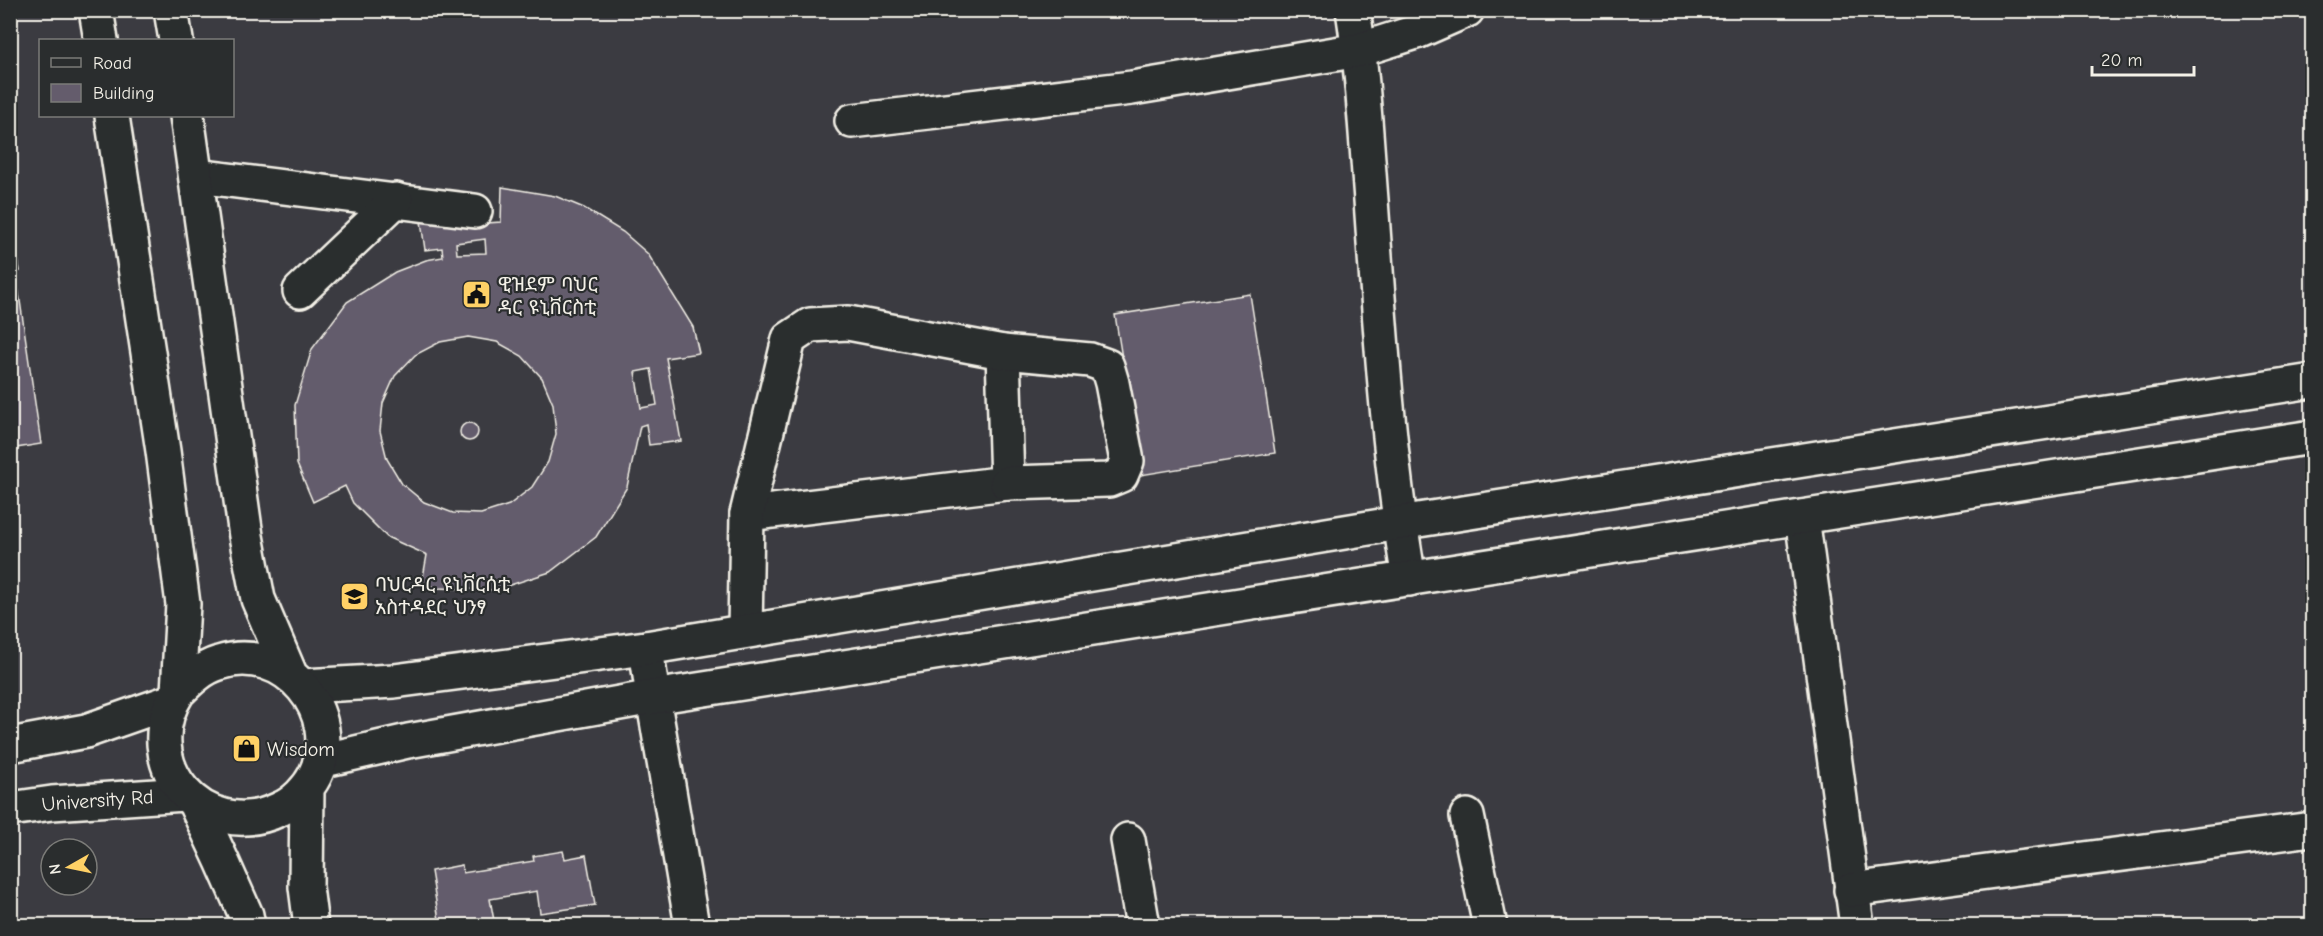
<svg xmlns="http://www.w3.org/2000/svg" width="2323" height="936" viewBox="0 0 2323 936" font-family="'Comic Neue','Noto Sans Ethiopic',sans-serif">
	<rect width="100%" height="100%" fill="#3b3b41"/>
	<filter id="ink" filterUnits="userSpaceOnUse"><feTurbulence type="fractalNoise" baseFrequency=".0167" numOctaves="2"/><feDisplacementMap in="SourceGraphic" scale="12" xChannelSelector="R" yChannelSelector="G"/><feConvolveMatrix kernelMatrix="1 2 1 2 8 2 1 2 1" color-interpolation-filters="sRGB"/></filter>
	<g filter="url(#ink)">
		<path fill="#645c6c" stroke="#f4f1e8" stroke-width="1.5" fill-rule="evenodd" d="M502 187 555 196 584 208 623 232 648 254 693 327 699 353 666 358 681 441 649 445 646 424 640 426 627 487 596 537 550 572 495 590 437 588 422 583 427 555 387 537 353 503 345 486 313 502 297 464 295 405 312 349 347 302 395 272 426 260 443 257 442 248 425 250 421 221 457 225 501 222ZM485 239 486 253 457 254 456 243ZM468 337 497 342 522 356 542 378 553 404 556 434 548 462 532 487 509 505 481 514 453 513 424 502 402 484 387 459 380 431 383 403 395 376 415 355 440 342ZM651 369 657 405 641 408 635 372Z
			M10 206 20 271 10 272Z
			M18 287 41 444 10 449V288Z
			M1250 294 1275 453 1141 475 1115 315Z
			M460 432a9 9 0 1 1 18 0a9 9 0 1 1-18 0Z
			M563 851 565 859 586 855 595 905 540 913 537 891 490 899 495 926H440L431 871 462 865 463 873 534 861 533 856Z"/>
		<g fill="none" stroke-linecap="round" stroke-linejoin="round">
			<defs>
				<g id="minor">
					<path d="M1353 10C1363 73 1366 137 1371 200 1380 326 1388 455 1409 579"/>
					<path d="M852 121 1132 88 1359 50 1419 31 1467 10"/>
					<path d="M197 176 475 211"/>
					<path d="M300 291 396 200"/>
					<path d="M747 514 1007 483 1003 352"/>
					<path d="M1802 517 1857 926"/>
					<path d="M745 631 747 514 789 339 810 325 848 323 1003 352 1090 360 1107 366 1112 383 1127 461 1121 475 1109 480 1007 483"/>
					<path d="M646 648 653 697 692 926"/>
					<path d="M303 686 394 681 646 648 1399 523 2312 381"/>
					<path d="M10 745 86 731 172 701"/>
					<path d="M320 761 408 741 653 697 2312 437"/>
					<path id="s1" d="M10 809 52 803 185 794"/>
					<path d="M1467 816 1490 926"/>
					<path d="M1128 840 1143 926"/>
					<path d="M1851 890 2312 829"/>
				</g>
				<path id="major" d="M96 10 101 40
					M171 10 176 40
					M112 116 163 451 183 604 178 692C133 763 203 846 280 809 294 803 308 789 315 775 345 713 284 641 219 663 202 668 190 680 178 692
					M187 116 246 536 258 599 290 674
					M307 788 306 887 311 926
					M195 803 222 861 246 915 248 926"/>
			</defs>
			<use href="#minor" stroke="#f4f1e8" stroke-width="38"/>
			<use href="#major" stroke="#f4f1e8" stroke-width="38"/>
			<use href="#minor" stroke="#2a2d2e" stroke-width="33"/>
			<use href="#major" stroke="#2a2d2e" stroke-width="33"/>
		</g>
	</g>
	<defs>
		<symbol id="civic-square" viewBox="-11 -11 22 22"><rect x="-9" y="-9" width="18" height="18" rx="4" fill="#ffd166" stroke="#2a2d2e"/><path d="M-.6-6.5H3V-4.5H.6V-3L4-1V1h2V6H-6V1h2V-1L-.6-3ZM-1.2 2.5V6h2.4V2.5Z" fill="#111"/></symbol>
		<symbol id="school-square" viewBox="-11 -11 22 22"><rect x="-9" y="-9" width="18" height="18" rx="4" fill="#ffd166" stroke="#2a2d2e"/><path d="M0-5L7-2L0 1L-7-2ZM-4 1L0 2.5L4 1V4Q0 6-4 4Z" fill="#111"/></symbol>
		<symbol id="shop-square" viewBox="-11 -11 22 22"><rect x="-9" y="-9" width="18" height="18" rx="4" fill="#ffd166" stroke="#2a2d2e"/><path d="M-5-2.5h2.3a2.7 3.5 0 0 1 5.4 0H5L5.5 6h-11ZM-1.5-2.5h3a1.5 2.3 0 0 0-3 0Z" fill="#111"/></symbol>
	</defs>
	<g fill-rule="evenodd">
		<use href="#civic-square" x="460" y="278" width="33" height="33"/>
		<use href="#school-square" x="338" y="580" width="33" height="33"/>
		<use href="#shop-square" x="230" y="732" width="33" height="33"/>
	</g>
	<g text-anchor="middle" stroke-width="4.5" stroke-linejoin="round" paint-order="stroke">
		<g font-size="20" fill="#f4f1e8" stroke="#2a2d2e" text-anchor="start">
			<text x="498" y="291">ዊዝደም ባህር<tspan x="498" dy="23">ዳር ዩኒቨርስቲ</tspan></text>
			<text x="375" y="591">ባህርዳር ዩኒቨርሲቲ<tspan x="375" dy="23">አስተዳደር ህንፃ</tspan></text>
			<text x="267" y="756">Wisdom</text>
		</g>
		<g font-size="20" fill="#f4f1e8" stroke="#2a2d2e">
			<text dy="7" stroke="none"><textPath href="#s1" startOffset="88">University Rd</textPath></text>
		</g>
	</g>
	<rect width="2323" height="936" fill="none" stroke="#2a2d2e" stroke-width="36"/>
	<rect x="18" y="18" width="2287" height="900" fill="none" stroke="#f4f1e8" stroke-width="2" filter="url(#ink)"/>
	<rect x="39" y="39" width="195" height="78" fill="#2a2d2e" stroke="#7b7b78" stroke-width="1.5"/>
	<rect x="51" y="58" width="30" height="9" fill="#2a2d2e" stroke="#7b7b78" stroke-width="1.5"/>
	<text x="93" y="69" font-size="18" fill="#f4f1e8">Road</text>
	<rect x="51" y="84" width="30" height="18" fill="#645c6c" stroke="#7b7b78" stroke-width="1.5"/>
	<text x="93" y="99" font-size="18" fill="#f4f1e8">Building</text>
	<g transform="translate(69 867) rotate(261)"><circle r="28" fill="#2a2d2e" stroke="#7b7b78" stroke-width="1.5"/>
	<path d="M0-4.5L10 22L0 15L-10 22Z" fill="#ffd166"/>
	<text y="-9" font-size="16" font-weight="bold" text-anchor="middle" fill="#f4f1e8">N</text>
	</g>
	<path d="M2092 66v9h102v-9" fill="none" stroke="#f4f1e8" stroke-width="3"/>
	<text x="2101" y="66" font-size="18" fill="#f4f1e8" stroke="#2a2d2e" stroke-width="4.5" paint-order="stroke">20 m</text>
</svg>
